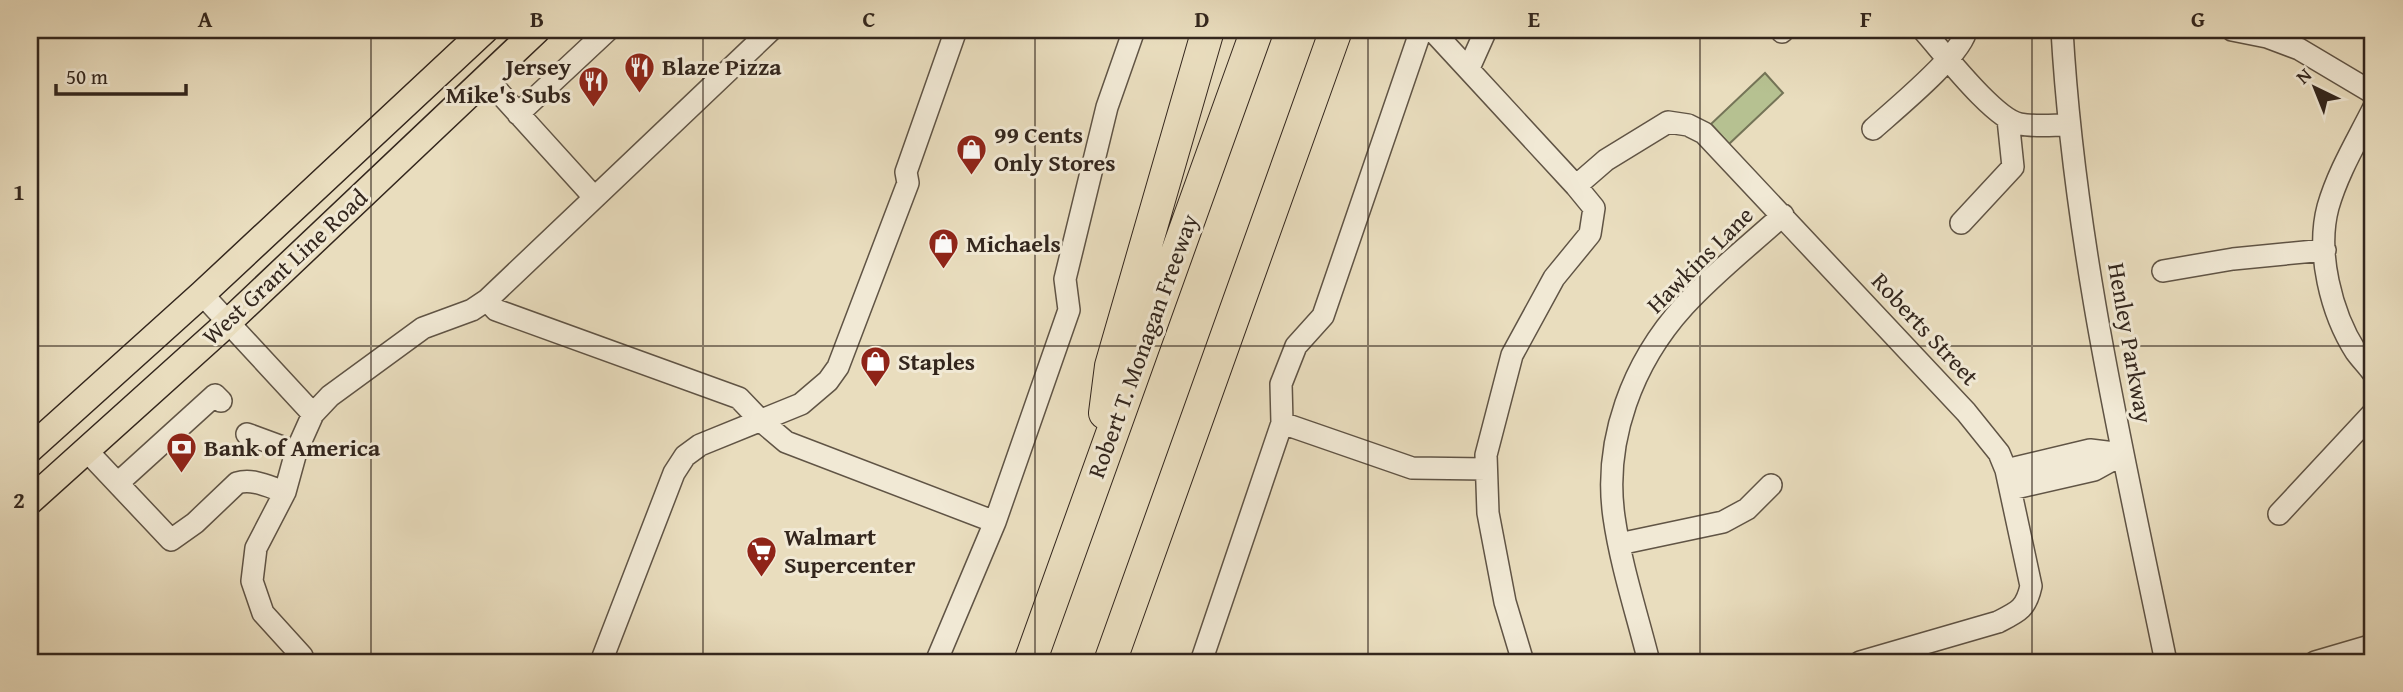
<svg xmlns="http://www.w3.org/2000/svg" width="2403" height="692" viewBox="0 0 2403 692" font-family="'Gentium Book Plus',serif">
	<rect width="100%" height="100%" fill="#e9ddbe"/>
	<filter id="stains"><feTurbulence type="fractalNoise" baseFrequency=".00286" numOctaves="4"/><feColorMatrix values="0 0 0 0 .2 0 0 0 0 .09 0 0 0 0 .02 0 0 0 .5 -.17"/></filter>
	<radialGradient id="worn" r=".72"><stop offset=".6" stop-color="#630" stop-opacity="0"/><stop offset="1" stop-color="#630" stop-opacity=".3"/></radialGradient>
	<path fill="#b6c191" stroke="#747457" stroke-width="2" d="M1765 73 1783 93 1729 144 1711 124Z"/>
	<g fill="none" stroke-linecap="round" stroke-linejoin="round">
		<defs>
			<path id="minor" d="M1421 30 1323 316 1296 346 1281 384 1282 423 1412 468 1486 469
				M1432 30 1576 186 1606 160 1668 122 1688 125 1704 133 1966 412 1999 453 2006 470 2031 586C2026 609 2018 612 1998 622L1860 662
				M1923 30C1942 51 1994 119 2020 124 2035 127 2053 125 2069 125
				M2062 30C2074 243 2123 453 2166 662
				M2232 30 2267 37 2299 49 2373 93
				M1782 32 1784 30
				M1469 68 1486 30
				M486 78 594 197
				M2373 109C2357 141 2338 172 2328 207 2316 252 2331 313 2356 352 2361 359 2368 366 2373 373
				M518 114 608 30
				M1873 129C1893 111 1964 53 1966 30
				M1961 223 2013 167 2008 119
				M2163 271 2233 259 2325 250
				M202 294 313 414
				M487 300 496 310 739 398 760 420 786 442 995 522
				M247 434 296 452
				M87 451 171 540 195 523 237 483C253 478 269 487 285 492
				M2006 470 2090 450 2123 454
				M118 483 215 395 221 401
				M2011 489 2094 470 2123 454
				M2279 514 2373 413
				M1619 544 1723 522 1747 509 1771 485
				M304 662 302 656 263 613 252 581 256 548 285 492 296 452 313 414 330 396 423 328 472 310 487 300 771 30
				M601 662 674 473 685 456 700 445 801 404 828 381 838 367 908 183 906 172 956 30
				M936 662 995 522 1069 310 1065 279 1107 107 1134 30
				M1201 662 1282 423
				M1523 662 1505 602 1488 513 1486 455 1512 355 1554 278 1590 234 1594 208 1576 186
				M1649 662C1637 614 1621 566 1614 517 1603 440 1633 362 1684 306 1714 273 1750 245 1783 215
				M2315 662 2373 645"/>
			<path id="major" d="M30 449 202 294 485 30
				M30 501 221 329 537 30"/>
			<path id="highway" d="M1105 413 1111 366 1208 30
				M1030 662 1257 30
				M1110 662 1336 30"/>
		</defs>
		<use href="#minor" stroke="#605445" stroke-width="24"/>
		<use href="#major" stroke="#33261d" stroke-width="29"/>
		<use href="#highway" stroke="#33261d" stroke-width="34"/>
		<use href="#minor" stroke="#f1e9d5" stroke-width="21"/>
		<use href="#major" stroke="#e9ddbe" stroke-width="26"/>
		<use href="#highway" stroke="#e9ddbe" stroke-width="32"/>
	</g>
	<path fill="none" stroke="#33261d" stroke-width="2" stroke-opacity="0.55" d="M371 30V662M703 30V662M1035 30V662M1368 30V662M1700 30V662M2032 30V662M30 346H2373"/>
	<defs>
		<symbol id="restaurant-pin" viewBox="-11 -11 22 30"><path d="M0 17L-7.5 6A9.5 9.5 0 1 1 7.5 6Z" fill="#8f2418" stroke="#f1e9d5"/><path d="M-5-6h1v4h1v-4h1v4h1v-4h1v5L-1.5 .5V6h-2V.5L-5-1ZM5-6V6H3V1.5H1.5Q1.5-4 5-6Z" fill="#fff"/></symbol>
		<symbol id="shop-pin" viewBox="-11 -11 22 30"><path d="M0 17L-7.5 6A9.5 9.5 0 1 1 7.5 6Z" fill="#8f2418" stroke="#f1e9d5"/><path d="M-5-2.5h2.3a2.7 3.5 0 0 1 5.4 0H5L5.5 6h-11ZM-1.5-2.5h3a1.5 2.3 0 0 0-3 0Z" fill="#fff"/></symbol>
		<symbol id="bank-pin" viewBox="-11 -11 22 30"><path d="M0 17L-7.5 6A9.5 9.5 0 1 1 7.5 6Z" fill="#8f2418" stroke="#f1e9d5"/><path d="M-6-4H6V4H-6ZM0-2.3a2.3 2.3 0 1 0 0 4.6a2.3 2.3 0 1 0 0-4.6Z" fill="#fff"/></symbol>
		<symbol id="supermarket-pin" viewBox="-11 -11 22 30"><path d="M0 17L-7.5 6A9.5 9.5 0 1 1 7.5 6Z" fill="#8f2418" stroke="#f1e9d5"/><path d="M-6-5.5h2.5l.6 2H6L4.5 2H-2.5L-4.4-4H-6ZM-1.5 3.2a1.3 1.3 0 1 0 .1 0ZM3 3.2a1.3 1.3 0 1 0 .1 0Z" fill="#fff"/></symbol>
	</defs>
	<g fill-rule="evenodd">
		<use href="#restaurant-pin" x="622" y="50" width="35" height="47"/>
		<use href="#restaurant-pin" x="576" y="64" width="35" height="47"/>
		<use href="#shop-pin" x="954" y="132" width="35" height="47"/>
		<use href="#shop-pin" x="926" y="226" width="35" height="47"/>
		<use href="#shop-pin" x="858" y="344" width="35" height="47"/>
		<use href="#bank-pin" x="164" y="430" width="35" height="47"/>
		<use href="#supermarket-pin" x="744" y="534" width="35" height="47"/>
	</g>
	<g text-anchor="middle" stroke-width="6" stroke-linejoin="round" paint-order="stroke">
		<g font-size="24" font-weight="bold" fill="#33261d" stroke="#f1e9d5" text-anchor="start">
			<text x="571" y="75" text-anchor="end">Jersey<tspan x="571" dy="28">Mike's Subs</tspan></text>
			<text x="662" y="75">Blaze Pizza</text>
			<text x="994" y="143">99 Cents<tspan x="994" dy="28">Only Stores</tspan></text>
			<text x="966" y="252">Michaels</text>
			<text x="898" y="370">Staples</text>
			<text x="204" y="456">Bank of America</text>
			<text x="784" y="545">Walmart<tspan x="784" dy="28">Supercenter</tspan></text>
		</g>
		<g font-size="24" fill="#33261d" stroke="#f1e9d5">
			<text transform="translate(1700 260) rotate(-45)" y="8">Hawkins Lane</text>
			<text transform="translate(285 267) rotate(-43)" y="8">West Grant Line Road</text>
			<text transform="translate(1925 329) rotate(47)" y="8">Roberts Street</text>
			<text transform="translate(2130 343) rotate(80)" y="8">Henley Parkway</text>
			<text transform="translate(1143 346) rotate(-70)" y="8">Robert T. Monagan Freeway</text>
		</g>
	</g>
	<rect width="2403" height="692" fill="none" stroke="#e9ddbe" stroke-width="77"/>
	<g transform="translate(2315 88) rotate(317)" stroke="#f1e9d5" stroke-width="5" paint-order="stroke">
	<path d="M0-5L12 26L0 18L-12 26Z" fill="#33261d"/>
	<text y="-10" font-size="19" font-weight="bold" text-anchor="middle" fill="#33261d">N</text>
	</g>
	<path d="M56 84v10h130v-10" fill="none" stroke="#33261d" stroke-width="3.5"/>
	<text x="66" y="84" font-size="21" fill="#33261d" stroke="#f1e9d5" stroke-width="5" paint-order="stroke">50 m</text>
	<rect x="38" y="38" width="2326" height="616" fill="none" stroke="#33261d" stroke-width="2.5"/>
	<g font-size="23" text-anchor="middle" font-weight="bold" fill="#33261d">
		<text x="205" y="27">A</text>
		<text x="537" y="27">B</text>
		<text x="869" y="27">C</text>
		<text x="1202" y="27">D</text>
		<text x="1534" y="27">E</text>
		<text x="1866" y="27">F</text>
		<text x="2198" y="27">G</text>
		<text x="19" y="200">1</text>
		<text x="19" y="508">2</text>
	</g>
	<rect width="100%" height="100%" filter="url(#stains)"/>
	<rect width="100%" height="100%" fill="url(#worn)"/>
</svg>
